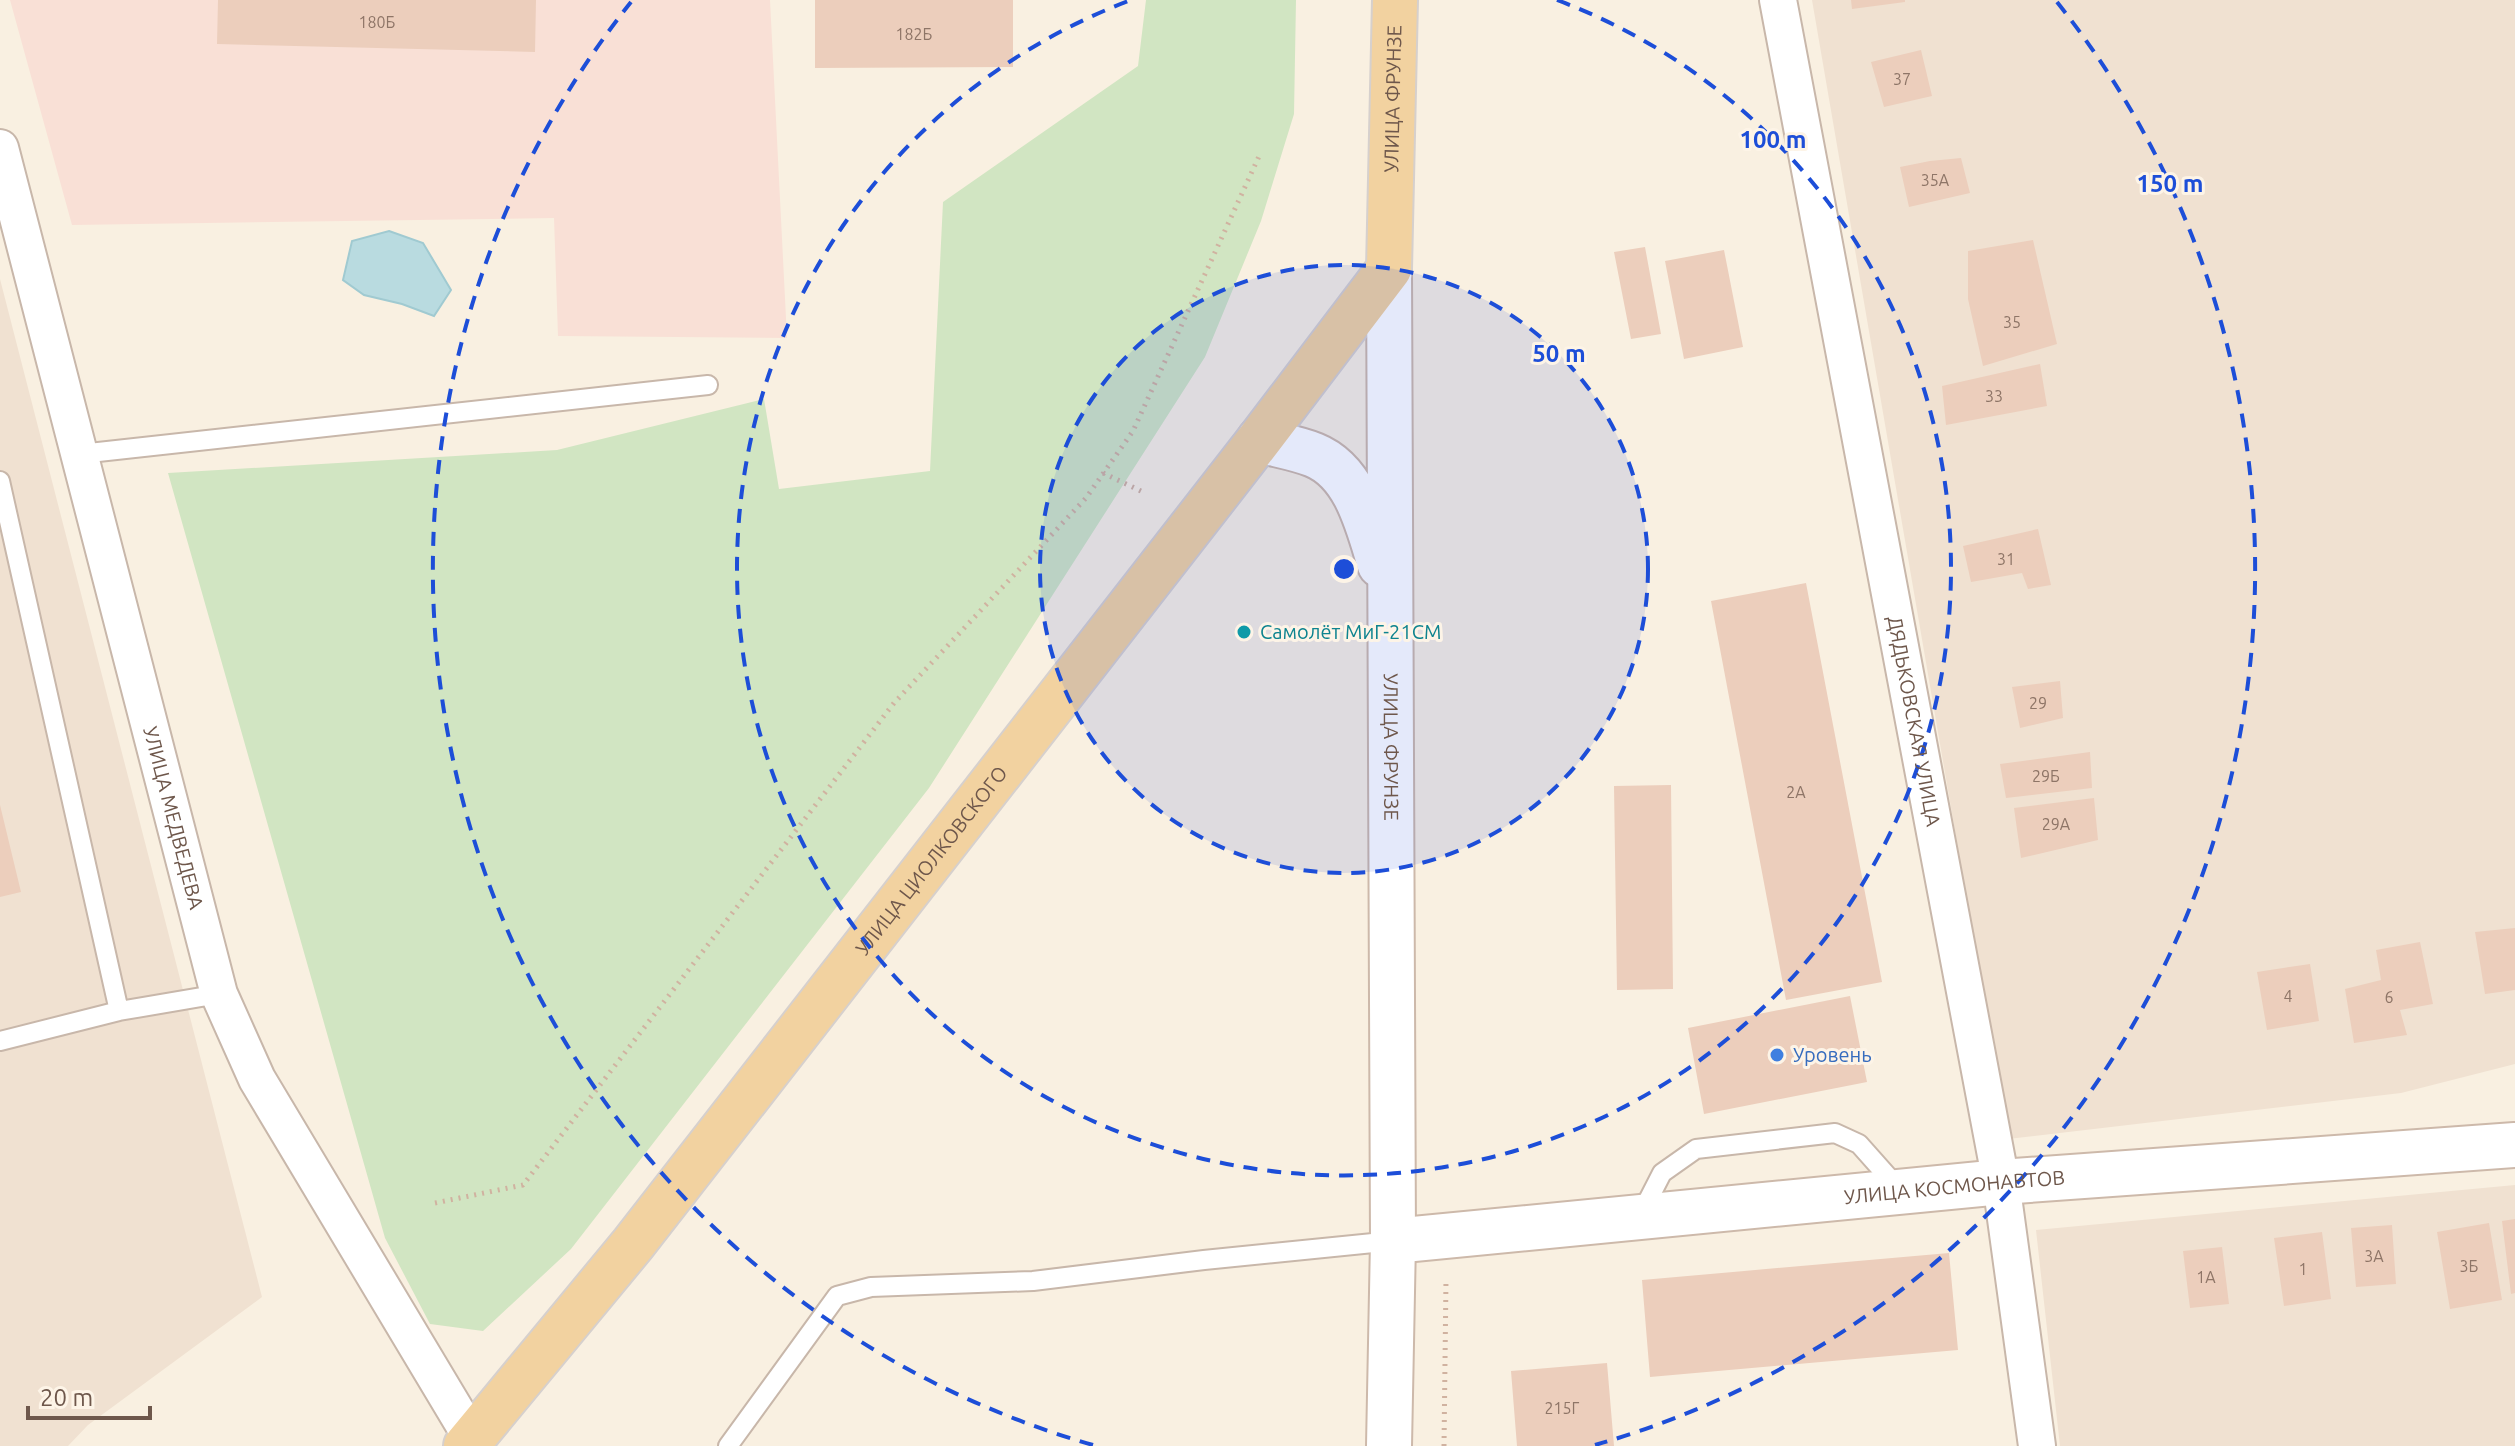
<svg xmlns="http://www.w3.org/2000/svg" width="2515" height="1446" viewBox="0 0 2515 1446" font-family="Ubuntu,sans-serif">
	<rect width="100%" height="100%" fill="#f9f0e1"/>
	<path fill="#f0e1d1" d="M1812 0H2515V1064L2401 1093 2008 1139Z
		M0 279 262 1297 88 1425 68 1446H0Z
		M2515 1185V1446H2060L2036 1230Z"/>
	<path fill="#f9e0d6" d="M10 0H770L787 338 558 336 554 218 72 225Z"/>
	<path fill="#d1e5c2" d="M1146 0H1296L1294 114 1261 221 1205 357 929 788 571 1249 483 1331 430 1324 385 1238 168 473 557 450 764 399 779 489 930 471 943 202 1138 66Z"/>
	<path fill="#b9dbe0" stroke="#a0cad1" stroke-width="2" d="M389 231 423 243 451 290 434 316 402 304 364 295 343 280 352 241Z"/>
	<path fill="#eccebc" d="M218 0H536L535 52 217 44Z
		M815 0H1013V67L815 68Z
		M1851 0H1905V2L1852 9Z
		M1921 50 1932 96 1884 107 1871 62Z
		M1961 158 1970 193 1909 207 1900 167 1930 161Z
		M2033 240 2057 344 1983 366 1968 299V251Z
		M1645 247 1661 334 1631 339 1614 252Z
		M1724 250 1743 347 1684 359 1665 261Z
		M2040 364 2047 406 1946 425 1942 386Z
		M2038 529 2051 585 2028 589 2022 573 1971 582 1963 546Z
		M1806 583 1882 982 1786 1000 1711 601Z
		M2060 681 2063 718 2020 728 2012 687Z
		M2090 752 2092 788 2006 798 2000 764Z
		M1671 785 1673 989 1617 990 1614 786Z
		M2094 798 2098 840 2021 858 2014 808Z
		M0 805 21 892 0 897Z
		M2515 928V990L2485 994 2475 932Z
		M2420 942 2433 1004 2400 1010 2407 1035 2354 1043 2345 989 2381 980 2376 950Z
		M2310 964 2319 1021 2267 1030 2257 972Z
		M1850 996 1867 1082 1704 1114 1688 1028Z
		M2515 1219V1293L2511 1294 2502 1221Z
		M2489 1223 2502 1300 2450 1309 2437 1232Z
		M2392 1225 2396 1284 2356 1287 2351 1228Z
		M2322 1232 2331 1299 2284 1306 2274 1238Z
		M2222 1247 2229 1304 2190 1308 2183 1251Z
		M1949 1253 1958 1350 1650 1377 1642 1280Z
		M1607 1363 1614 1446H1517L1511 1371Z"/>
	<g fill="none" stroke-linecap="round" stroke-linejoin="round">
		<defs>
			<path id="lane" d="M80 454 708 385
				M0 481 119 1011
				M0 1041 119 1011 219 994
				M1641 1214 1662 1173 1696 1149 1835 1133 1859 1144 1899 1189
				M728 1446 837 1296 871 1287 1033 1281 1204 1260 1393 1241"/>
			<g id="street">
				<path id="s1" d="M1778 0 2001 1182 2037 1446"/>
				<path id="s2" d="M0 148 219 994 257 1079 472 1438"/>
			</g>
			<g id="secondary">
				<path id="s3" d="M1389 269 1393 1241 1389 1446"/>
				<path d="M1259 440C1277 445 1297 448 1314 455 1356 472 1368 526 1380 565"/>
				<path id="s4" d="M1393 1241 2001 1182 2515 1145"/>
			</g>
			<g id="primary">
				<path id="s5" d="M466 1446 633 1244 1259 440 1389 269 1395 0"/>
			</g>
		</defs>
		<use href="#lane" stroke="#c8b7aa" stroke-width="22"/>
		<use href="#street" stroke="#c8b7aa" stroke-width="40"/>
		<use href="#secondary" stroke="#cdb9aa" stroke-width="48"/>
		<use href="#primary" stroke="#d6d0cd" stroke-width="48"/>
		<path stroke="#d0b2a0" stroke-width="5" stroke-dasharray="2 6" stroke-linecap="butt" d="M1103 473 1145 493
			M435 1203 523 1185 894 703 1086 498 1133 431 1261 152
			M1444 1446 1446 1279"/>
		<use href="#lane" stroke="#fff" stroke-width="18"/>
		<use href="#street" stroke="#fff" stroke-width="36"/>
		<use href="#secondary" stroke="#fff" stroke-width="44"/>
		<use href="#primary" stroke="#f2d2a0" stroke-width="44"/>
	</g>
	<circle cx="1344" cy="569" r="304" fill="#1d4ed8" fill-opacity=".12"/>
	<g fill="none" stroke="#1d4ed8" stroke-width="4" stroke-dasharray="14 10">
		<circle cx="1344" cy="569" r="304"/>
		<path d="M1557 0A607 607 0 1 1 1131 0"/>
		<path d="M1093 1445A911 911 0 0 1 631 2M2057 2A911 911 0 0 1 1595 1445"/>
	</g>
	<circle fill="#0f9aa8" stroke="#fdf4e7" stroke-width="3" cx="1244" cy="632" r="8"/>
	<circle fill="#3f7fe0" stroke="#fdf4e7" stroke-width="3" cx="1777" cy="1055" r="8"/>
	<g text-anchor="middle" stroke-width="6" stroke-linejoin="round" paint-order="stroke">
		<g font-size="16" fill="#8e7567">
			<text x="377" y="28">180Б</text>
			<text x="914" y="40">182Б</text>
			<text x="1902" y="85">37</text>
			<text x="1935" y="186">35А</text>
			<text x="2012" y="328">35</text>
			<text x="1994" y="402">33</text>
			<text x="2006" y="565">31</text>
			<text x="2038" y="709">29</text>
			<text x="2046" y="782">29Б</text>
			<text x="1796" y="798">2А</text>
			<text x="2056" y="830">29А</text>
			<text x="2288" y="1002">4</text>
			<text x="2389" y="1003">6</text>
			<text x="2374" y="1262">3А</text>
			<text x="2469" y="1272">3Б</text>
			<text x="2303" y="1275">1</text>
			<text x="2206" y="1283">1А</text>
			<text x="1562" y="1414">215Г</text>
		</g>
		<g font-size="20" fill="#6e574b" stroke="#fdf4e7">
			<text dy="7" stroke="none"><textPath href="#s5" startOffset="1666">УЛИЦА ФРУНЗЕ</textPath></text>
			<text dy="7" stroke="none"><textPath href="#s1" startOffset="734">ДЯДЬКОВСКАЯ УЛИЦА</textPath></text>
			<text dy="7" stroke="none"><textPath href="#s3" startOffset="478">УЛИЦА ФРУНЗЕ</textPath></text>
			<text dy="7" stroke="none"><textPath href="#s2" startOffset="692">УЛИЦА МЕДВЕДЕВА</textPath></text>
			<text dy="7" stroke="none"><textPath href="#s5" startOffset="748">УЛИЦА ЦИОЛКОВСКОГО</textPath></text>
			<text dy="7" stroke="none"><textPath href="#s4" startOffset="564">УЛИЦА КОСМОНАВТОВ</textPath></text>
		</g>
		<g font-size="20" fill="#0d838f" stroke="#fdf4e7" text-anchor="start">
			<text x="1260" y="639">Самолёт МиГ-21СМ</text>
		</g>
		<g font-size="20" fill="#366cbe" stroke="#fdf4e7" text-anchor="start">
			<text x="1793" y="1062">Уровень</text>
		</g>
	</g>
	<circle cx="1344" cy="569" r="12" fill="#1d4ed8" stroke="#fdf4e7" stroke-width="4"/>
	<g font-size="24" text-anchor="middle" font-weight="bold" fill="#1d4ed8" stroke="#fdf4e7" stroke-width="6" stroke-linejoin="round" paint-order="stroke">
		<text x="1773" y="148">100 m</text>
		<text x="2170" y="192">150 m</text>
		<text x="1559" y="362">50 m</text>
	</g>
	<path d="M28 1406v12h122v-12" fill="none" stroke="#6e574b" stroke-width="4"/>
	<text x="40" y="1406" font-size="24" fill="#6e574b" stroke="#fdf4e7" stroke-width="6" paint-order="stroke">20 m</text>
</svg>
